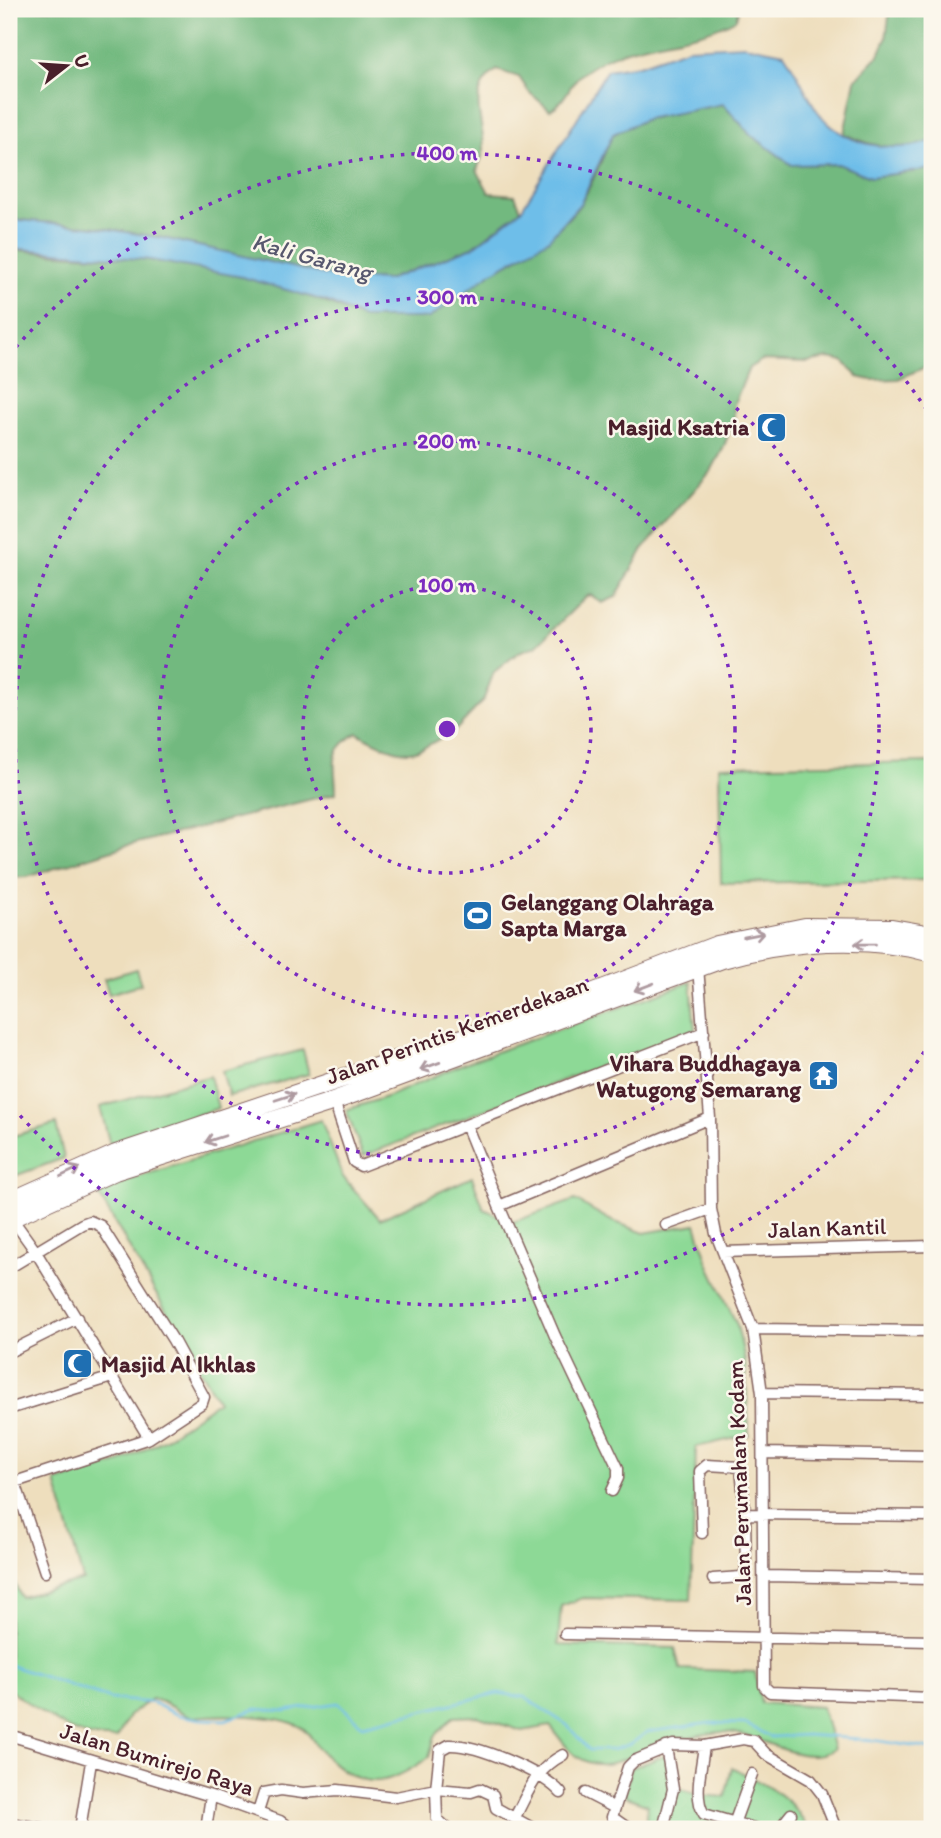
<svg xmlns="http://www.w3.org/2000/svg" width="941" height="1838" viewBox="0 0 941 1838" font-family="Itim,sans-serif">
	<rect width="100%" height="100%" fill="#fbf7ec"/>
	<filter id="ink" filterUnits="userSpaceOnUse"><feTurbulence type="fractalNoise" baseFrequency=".0143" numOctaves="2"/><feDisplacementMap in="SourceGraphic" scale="14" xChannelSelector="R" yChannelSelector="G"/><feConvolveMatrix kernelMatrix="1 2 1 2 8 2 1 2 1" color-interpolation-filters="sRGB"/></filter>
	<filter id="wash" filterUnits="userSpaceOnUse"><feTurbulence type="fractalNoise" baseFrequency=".00686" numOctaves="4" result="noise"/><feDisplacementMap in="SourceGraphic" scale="28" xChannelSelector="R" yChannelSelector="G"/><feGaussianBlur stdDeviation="1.57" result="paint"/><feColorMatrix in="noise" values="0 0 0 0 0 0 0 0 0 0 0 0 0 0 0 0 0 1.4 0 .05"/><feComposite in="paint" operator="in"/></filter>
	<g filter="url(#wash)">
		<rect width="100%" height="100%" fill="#eedebd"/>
		<path fill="#8dd996" stroke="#6c7c60" stroke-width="2" d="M932 762V880L721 883 719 766Z
			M136 969 141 984 109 994 104 979Z
			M691 982 695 1030 363 1156 346 1110 389 1096 465 1063Z
			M303 1050 309 1074 229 1096 222 1071Z
			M210 1076 218 1108 110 1145 100 1107Z
			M321 1120 343 1177 380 1219 472 1177 484 1209 513 1222 575 1200 610 1220 644 1233 696 1224 708 1263 737 1325 745 1360 749 1435 696 1447 691 1600 583 1598 561 1606 558 1645 675 1648 680 1669 755 1672 761 1703 822 1707 834 1749C801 1770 757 1730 721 1732 705 1734 684 1737 669 1741 638 1749 605 1780 574 1754 565 1747 558 1735 550 1726L522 1731 477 1716 453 1717 435 1736 429 1757C387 1788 359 1792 321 1751 314 1744 309 1731 301 1727 279 1714 219 1714 194 1717 177 1713 168 1701 151 1699L129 1716 117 1738C70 1741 47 1714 9 1690V1571L21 1597 83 1580 56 1482 121 1462 165 1439 218 1401 96 1190Z
			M56 1124 64 1158 9 1178V1137Z
			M670 1754 675 1787 698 1795 725 1797 732 1767C760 1783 796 1797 807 1829H644L648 1805 624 1796 631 1768Z"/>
		<path fill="#72b97f" stroke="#5e6c55" stroke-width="2" d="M9 9H737L738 11 736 19C696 42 646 38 605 59 596 64 585 70 578 77 568 88 564 103 550 110L529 92 519 77 497 70C465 91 484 120 484 149 483 156 479 163 477 170L489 193 515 195 521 210 473 247 387 280 336 277 163 238 96 227 9 219Z
			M890 9H932V141C900 152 875 148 844 134L855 80 879 55 886 39Z
			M723 104 751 135 792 165 838 164 871 177 932 169V364L898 379 871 380 858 377 843 361 829 358 807 362 762 360 749 368 734 404V419L723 449 711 471 643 549 616 597 602 603 591 595 587 596 536 646 519 652 494 672 483 701 451 735C437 737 428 748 415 751 398 756 372 740 357 733 326 752 336 764 336 793L125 846 27 877 9 878V248C54 257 103 254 149 260 221 269 296 287 362 318 438 291 526 273 578 207 589 193 604 153 613 134L646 119Z"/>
		<path fill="#6ebee9" stroke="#5c6e8a" stroke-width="2" d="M744 45 784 53C797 72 805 91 816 109 842 147 892 154 932 141V169L871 177 838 164 792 165 751 135 723 104 646 119 613 134 580 204 548 240 491 273 429 318H362L328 302 242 277 150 260 9 248V219L96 227 163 238 336 277 387 280 473 247 521 210 607 70 639 65 688 48Z"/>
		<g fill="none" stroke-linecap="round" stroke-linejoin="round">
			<path stroke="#6ebee9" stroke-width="2.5" d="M9 1665 110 1699 153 1703 178 1715 200 1719 225 1720 256 1709 284 1711 338 1703 362 1725 498 1693 524 1697 567 1725 589 1750H612L631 1744 647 1732 710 1723 745 1724 771 1737 806 1735 873 1740 932 1749"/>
		</g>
	</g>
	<g filter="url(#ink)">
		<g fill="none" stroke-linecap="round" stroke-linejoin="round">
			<defs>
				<path id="minor" d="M698 967 710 1118 711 1209 716 1234 753 1329 762 1393 764 1686 770 1692 932 1698
					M334 1101 354 1162 361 1166 704 1032
					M467 1127 499 1206 710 1118
					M499 1206 555 1336 618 1468V1478L612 1491
					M11 1217 36 1252 149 1438 15 1482 45 1572
					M666 1225 711 1209
					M723 1252 932 1246
					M9 1268 82 1224 90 1221 101 1226 173 1340 204 1397 202 1403 149 1438
					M753 1329 932 1331
					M9 1352 77 1318
					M762 1393 932 1395
					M9 1409 112 1377
					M763 1453 932 1456
					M702 1533 700 1471 707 1465 741 1467 745 1514 932 1516
					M765 1576 932 1579
					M713 1579 741 1577 746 1572 745 1514
					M565 1634 932 1641
					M9 1735 211 1796 280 1821 291 1829
					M704 1746C702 1765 693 1797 704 1814L757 1829
					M586 1793 615 1808
					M258 1812 264 1793 281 1790 303 1793 338 1790 396 1797 436 1789 440 1750 449 1745C476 1744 543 1772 561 1793
					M515 1817C530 1789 535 1770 563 1755
					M735 1821 752 1774
					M10 1823 47 1829
					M80 1829 91 1762
					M206 1829 211 1796
					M448 1829 437 1819 436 1789 471 1792 480 1789 493 1795 496 1808 534 1829
					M629 1829 612 1817 628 1767 634 1761 673 1745 704 1746 743 1739 754 1741 766 1754 811 1780 822 1794 836 1829
					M663 1829 673 1789 666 1747
					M779 1829 791 1814"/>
				<path id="trunk" d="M9 1202 116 1154 558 1006 717 945 805 927 892 928 932 935
					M9 1219 115 1171 325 1104 722 959C787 941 866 934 932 953"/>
			</defs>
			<use href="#minor" stroke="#83625e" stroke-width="13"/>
			<use href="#trunk" stroke="#83625e" stroke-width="20"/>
			<use href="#minor" stroke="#fff" stroke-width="10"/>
			<use href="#trunk" stroke="#fff" stroke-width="18"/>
		</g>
		<defs><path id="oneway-shaft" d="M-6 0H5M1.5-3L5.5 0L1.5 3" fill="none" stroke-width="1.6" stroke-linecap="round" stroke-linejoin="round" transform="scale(1.75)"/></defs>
		<g stroke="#ae9aa0">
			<use href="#oneway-shaft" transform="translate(754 935) rotate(-11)"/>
			<use href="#oneway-shaft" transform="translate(865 944) rotate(-179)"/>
			<use href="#oneway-shaft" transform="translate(644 987) rotate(159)"/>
			<use href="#oneway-shaft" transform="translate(430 1066) rotate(160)"/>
			<use href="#oneway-shaft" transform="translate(285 1097) rotate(-18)"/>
			<use href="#oneway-shaft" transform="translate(215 1139) rotate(162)"/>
			<use href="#oneway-shaft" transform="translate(70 1172) rotate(-25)"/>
		</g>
	</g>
	<g fill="none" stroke="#7b2cbf" stroke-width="3.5" stroke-dasharray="3.5 7">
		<circle cx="447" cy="729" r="144"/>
		<circle cx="447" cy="729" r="288"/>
		<circle cx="447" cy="729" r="432"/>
		<path d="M930 1043A576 576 0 0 1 9 1103M9 355A576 576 0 0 1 930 415"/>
	</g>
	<defs>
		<symbol id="mosque-square" viewBox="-11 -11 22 22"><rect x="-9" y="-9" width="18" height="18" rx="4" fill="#1f6fb2" stroke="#fbf7ec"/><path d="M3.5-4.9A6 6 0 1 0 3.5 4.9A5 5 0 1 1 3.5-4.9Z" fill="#fff"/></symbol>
		<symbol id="stadium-square" viewBox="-11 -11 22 22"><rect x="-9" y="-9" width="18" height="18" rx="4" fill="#1f6fb2" stroke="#fbf7ec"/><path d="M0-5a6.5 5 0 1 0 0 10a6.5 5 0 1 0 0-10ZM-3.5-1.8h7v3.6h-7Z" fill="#fff"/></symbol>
		<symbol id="temple-square" viewBox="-11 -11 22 22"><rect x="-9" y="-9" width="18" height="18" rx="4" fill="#1f6fb2" stroke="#fbf7ec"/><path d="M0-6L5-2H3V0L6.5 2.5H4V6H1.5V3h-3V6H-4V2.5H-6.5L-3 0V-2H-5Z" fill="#fff"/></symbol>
	</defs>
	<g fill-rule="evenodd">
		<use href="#mosque-square" x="754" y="410" width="35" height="35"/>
		<use href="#stadium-square" x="460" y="898" width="35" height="35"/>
		<use href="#temple-square" x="806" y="1058" width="35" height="35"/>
		<use href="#mosque-square" x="60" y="1346" width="35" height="35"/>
	</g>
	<g text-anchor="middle" stroke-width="5" stroke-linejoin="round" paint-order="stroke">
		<g font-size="23" font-weight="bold" fill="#4a1f2b" stroke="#fbf7ec" text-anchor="end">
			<text x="749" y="435">Masjid Ksatria</text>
			<text x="501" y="910" text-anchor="start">Gelanggang Olahraga<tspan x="501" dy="26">Sapta Marga</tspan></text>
			<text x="801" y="1071">Vihara Buddhagaya<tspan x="801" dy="26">Watugong Semarang</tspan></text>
			<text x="101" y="1372" text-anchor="start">Masjid Al Ikhlas</text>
		</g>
		<g font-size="23" fill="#4a1f2b" stroke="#fbf7ec">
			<text transform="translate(457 1030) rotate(-20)" y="8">Jalan Perintis Kemerdekaan</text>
			<text transform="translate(827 1228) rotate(-2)" y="8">Jalan Kantil</text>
			<text transform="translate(739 1483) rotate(-92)" y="8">Jalan Perumahan Kodam</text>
			<text transform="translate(157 1759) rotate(17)" y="8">Jalan Bumirejo Raya</text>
		</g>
		<g font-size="24" font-style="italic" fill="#57576e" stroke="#fbf7ec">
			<text transform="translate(312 257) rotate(15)" y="8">Kali Garang</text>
		</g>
	</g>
	<circle cx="447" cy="729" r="10" fill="#7b2cbf" stroke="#fbf7ec" stroke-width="3.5"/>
	<g font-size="21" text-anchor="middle" font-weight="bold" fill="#7b2cbf" stroke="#fbf7ec" stroke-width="5" stroke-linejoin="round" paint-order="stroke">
		<text x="447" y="160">400 m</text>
		<text x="447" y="304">300 m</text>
		<text x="447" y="448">200 m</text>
		<text x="447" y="592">100 m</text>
	</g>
	<rect width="941" height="1838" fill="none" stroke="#fbf7ec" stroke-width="35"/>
	<g transform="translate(66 66) rotate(73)" stroke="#fbf7ec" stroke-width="5" paint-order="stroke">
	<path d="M0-5L12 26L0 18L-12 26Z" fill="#4a1f2b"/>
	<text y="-10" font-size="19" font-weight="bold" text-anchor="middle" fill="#4a1f2b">U</text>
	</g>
</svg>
